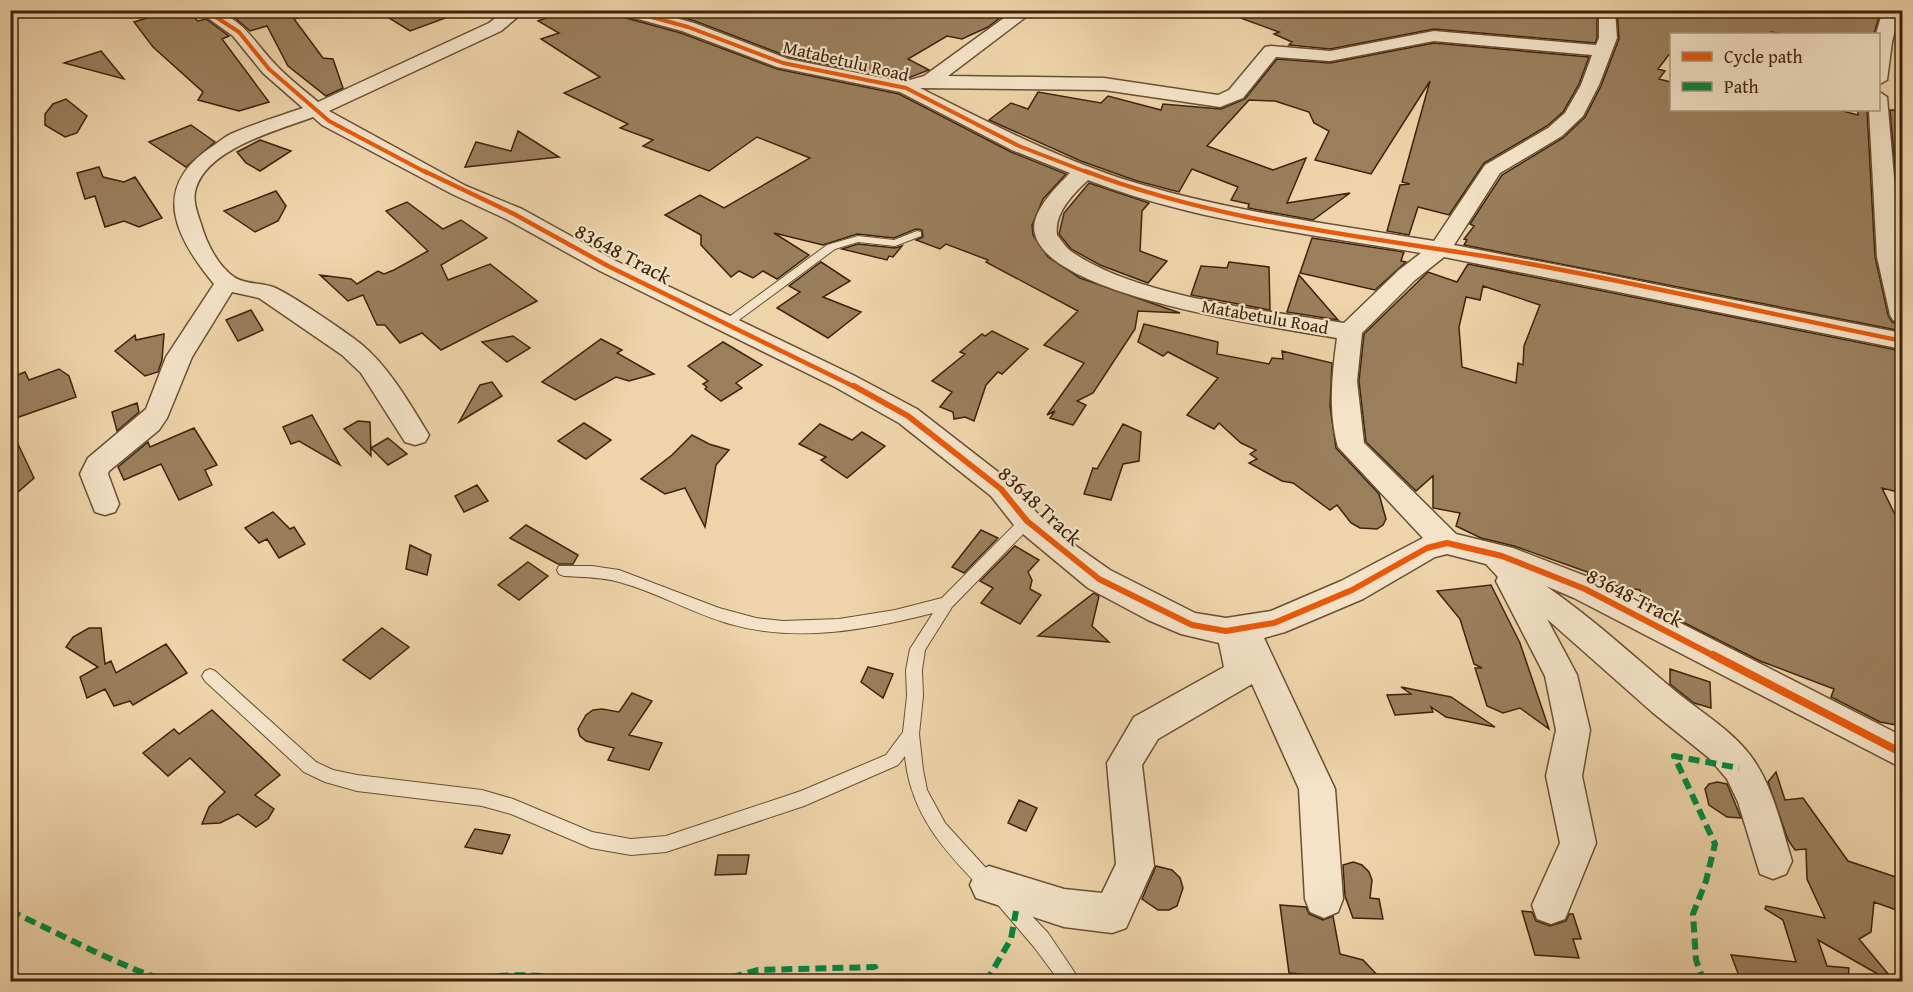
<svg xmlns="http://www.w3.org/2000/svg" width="1913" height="992" viewBox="0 0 1913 992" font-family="'Gentium Book Plus',serif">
	<rect width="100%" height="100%" fill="#eed4aa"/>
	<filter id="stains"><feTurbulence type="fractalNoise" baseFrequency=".00333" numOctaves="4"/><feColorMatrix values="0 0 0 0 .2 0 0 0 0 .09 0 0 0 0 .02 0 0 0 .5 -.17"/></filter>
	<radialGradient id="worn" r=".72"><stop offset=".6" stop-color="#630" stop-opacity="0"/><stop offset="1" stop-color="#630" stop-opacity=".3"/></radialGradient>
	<path fill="#9a7f5d" stroke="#3e230a" stroke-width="1.5" fill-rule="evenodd" d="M173 10H185L198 21 206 19 229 36 222 39 269 102 239 111 198 100 203 92 153 47 134 22Z
		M217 10H301L302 17 294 19 323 58 333 59 343 88 326 96 288 66 267 26 250 31 235 18Z
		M376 10H459V13L410 31Z
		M566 10H616L619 16 681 33 777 69 899 94 1011 152 1066 174 1043 199 1032 225 1033 235 1048 257 1080 278 1180 313 1138 311 1135 329 1093 393 1077 401 1086 405 1073 425 1050 418 1055 411 1047 415 1084 363 1044 345 1078 311 986 262 988 260 946 244 940 249 916 240 923 237 922 230 916 229 894 238 857 234 823 245 774 233 809 255 777 279 763 271 753 278 739 271 731 277 701 245V235L665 215 700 195 724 208 810 158 757 137 709 171 643 146 653 140 620 128 628 124 564 93 600 77 541 39 559 33 538 21Z
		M657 10H1010L988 27 962 39 947 36 908 59 929 70 903 80 789 57 695 21Z
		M1227 10H1597V38L1595 43 1434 29 1330 49 1289 45 1292 42 1274 34 1279 32 1227 13Z
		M1617 10H1881L1874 34H1784L1771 32 1770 34H1671V52L1658 69 1665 71 1659 79 1671 82V110H1839L1858 115V110H1867L1875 257 1888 315 1892 322 1902 325V331L1464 245 1467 240 1464 239 1474 226 1470 224 1472 221 1502 175 1563 138 1585 117 1601 86 1619 39Z
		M1434 43 1589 57 1579 84 1563 112 1547 126 1484 163 1449 215 1418 207 1409 235 1387 231 1400 185 1410 184 1402 182 1430 81 1371 174 1315 160 1329 131 1314 123 1309 112 1275 101 1249 100 1207 146 1273 170 1306 158 1287 203 1350 193 1313 220 1248 208 1249 204 1231 200 1238 187 1192 169 1179 192 1137 181 1081 161 989 120 1011 103 1028 109 1038 92 1101 103 1108 96 1161 110 1163 104 1221 109 1245 99 1277 59 1330 63Z
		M101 51 124 79 64 63Z
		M66 99 87 116 77 133 65 137 45 125V114L53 104Z
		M1890 110H1902V249Z
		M191 125 215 142 186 167 149 142Z
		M518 131 559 157 465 167 476 142 511 151Z
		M260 140 291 151 260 171 246 163 237 152Z
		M99 167 103 177 124 182 135 177 162 218 139 227 124 221 105 227 95 196 85 199 77 173Z
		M1089 183 1149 203 1142 211 1140 251 1167 261 1148 283 1100 265 1071 249 1059 234 1064 213Z
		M276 191 286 206 278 221 255 232 224 211Z
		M407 202 443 229 461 220 487 238 441 265 448 280 490 264 537 301 441 350 422 333 400 343 385 325H377L363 295 348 301 320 275 351 279 357 284 378 271 384 274 394 270 428 251 386 211Z
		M1312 238 1404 252 1401 261 1406 262 1375 290 1300 273Z
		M858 244 895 248 902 246 893 257 889 256 887 260 842 249Z
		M821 262 850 281 823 297 861 312 828 338 777 308 800 292 789 286Z
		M1229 262 1269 267 1270 310 1191 295 1201 266 1227 268Z
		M1468 264 1902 351V493L1882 488 1902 529V726L1880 722 1831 697 1834 689 1760 661 1643 602 1640 590 1611 585 1587 574H1593L1514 546 1481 538 1456 526 1460 513 1433 508V476L1416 491 1366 442 1359 381 1364 334 1428 272 1457 282ZM1483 286 1540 305 1524 346 1523 365 1518 363 1516 383 1462 367 1459 327 1466 297 1480 300Z
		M1299 275 1338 320 1287 312Z
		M251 310 263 330 238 341 226 320Z
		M1144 324 1218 342 1217 354 1269 364 1272 358 1283 359 1282 351 1332 363 1330 406 1336 448 1379 494 1386 519 1383 525 1377 529 1360 528 1351 523 1337 505 1330 510 1293 483 1282 481 1249 463 1257 459 1250 454 1256 450 1241 443 1219 423 1214 429 1187 415 1218 378 1168 352 1163 356 1138 342Z
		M992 331 1028 349 1002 374 998 372 986 385 974 421 965 417 954 419 953 412 940 407 952 392 932 381 965 354 960 352 982 334 985 336Z
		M164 334 162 360 158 372 145 376 115 351 135 335 136 340Z
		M513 336 530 348 507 362 482 342Z
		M601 339 622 350 617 353 654 374 629 381 616 377 575 400 542 382Z
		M723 342 762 365 736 383 742 388 721 401 705 389 707 387 703 384 708 381 688 366Z
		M59 369 69 376 76 397 16 418 10 409V378L25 372 29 380Z
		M492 382 502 396 459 422 480 385Z
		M137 403 139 412 117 431 112 412Z
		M312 415 340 465 299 441 291 444 283 427Z
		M358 421 370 422 371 456 344 429Z
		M584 423 611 440 586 459 558 441Z
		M820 424 852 440 862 432 885 446 847 478 821 460 826 457 799 444Z
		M1123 424 1141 432 1139 461 1123 464 1111 500 1084 494 1093 468 1097 469Z
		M10 427 34 478 10 499Z
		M194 428 217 465 205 470 212 485 179 500 161 464 124 480 118 467 148 442 150 447Z
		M692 435 709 444 729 450 716 465 705 527 685 488 665 494 641 479 672 455Z
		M388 438 407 454 388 465 371 448Z
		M477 485 488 501 464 512 455 496Z
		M273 512 290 529 294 527 305 544 279 558 267 539 259 543 245 528Z
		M526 525 578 555 573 564H558L510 538Z
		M981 530 998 538 964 573 952 567Z
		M410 545 431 555 427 575 406 569Z
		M1015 546 1039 560 1028 572 1032 580 1030 589 1041 595 1020 624 981 603 993 588 980 581Z
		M528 562 548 576 519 600 498 585Z
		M1491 585 1520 643 1549 729 1520 708 1503 713 1487 706 1475 668H1482L1474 664 1460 619 1437 591Z
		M1094 593 1099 596 1092 626 1109 642 1038 636Z
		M89 628H101L105 664 111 661 116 673 166 644 187 673 133 705 130 701 114 706 105 689 87 698 80 677 98 667 66 647 73 637Z
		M382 628 409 647 370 679 343 660Z
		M868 667 893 674 883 698 861 682Z
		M1670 669 1710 682 1711 708 1694 703 1670 684Z
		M1401 687 1451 697 1495 727 1446 717 1431 707 1433 712 1395 715 1387 695 1411 694Z
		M632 693 652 701 629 735 662 743 649 770 608 760 614 748 586 741 580 736 578 729 586 715 593 710 602 709 619 712Z
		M212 710 280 775 255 795 274 809 268 819 256 827 238 814 220 823 202 824 209 807 225 792 190 758 168 776 143 753 174 729 179 734Z
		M1776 772 1785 800 1803 798 1848 861 1902 879V912L1874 902 1871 932 1859 939 1894 981H1890L1818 940 1827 966 1849 968 1848 981H1741L1731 955 1796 962 1783 920 1765 909 1766 906 1825 918 1807 879 1806 849 1795 850 1788 840 1768 782Z
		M1717 782 1727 784 1741 818 1727 817 1709 805 1705 789 1709 784Z
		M1019 800 1037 808 1026 831 1008 823Z
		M475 829 510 835 502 854 465 847Z
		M718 855H749L746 874 715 875Z
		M1353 862 1362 865 1369 872 1372 880 1370 898 1379 899 1383 919 1353 918 1345 896 1343 865Z
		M1156 866 1172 870 1180 878 1183 888 1177 906 1169 910H1158L1142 899Z
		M1280 905 1306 907 1309 914 1323 920 1333 916 1340 954 1363 960 1383 981 1289 973Z
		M1522 911 1532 912 1536 921 1550 926 1566 921 1569 914H1573L1581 939H1573L1579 958 1535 955Z"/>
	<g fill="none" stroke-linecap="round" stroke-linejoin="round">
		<defs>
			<path id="lane" d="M917 231 921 232V236L895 246 858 242 835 249 728 328 724 329 718 325 827 245 858 236 894 240Z
				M1027 516 1032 517 1034 521 1032 525 952 607 925 650 922 670 923 696 919 734 923 770 927 790 945 823 995 878 998 884 995 890 989 893 983 890C944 851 910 813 905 756L898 765 804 806 666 852 631 855 591 848 511 814 482 806 357 791 325 782 304 772 205 681 202 676 205 671 210 669 215 671 316 762 333 770 357 775 482 790 513 799 592 832 631 839 666 836 801 791 886 755 903 732 907 696 906 670 910 649 933 613C867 630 797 643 730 624 691 613 657 592 619 582 601 577 582 577 564 576L559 574 557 570 559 566H592L619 570 719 608 756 618 783 621 839 619 895 610 942 598 1022 517Z
				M1005 891 1011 894 1048 933 1081 982H1060L1034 947 999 906 996 900 999 894Z"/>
			<path id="street" d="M197 10C240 10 249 37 275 64 288 78 304 90 318 102L489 23 506 10H526L501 31 329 111 466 186 522 209 616 261 853 375 917 409 1011 482 1037 513 1076 546 1110 570 1195 613 1226 618 1271 611 1341 581 1423 538 1338 447C1328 411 1332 374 1337 338 1279 328 1050 297 1035 234 1029 213 1057 186 1070 173L1012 150 900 92 777 67 682 31 620 14 618 10H647L694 23 788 59 903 82 924 76 1015 10H1035L948 76 1104 78 1218 95 1229 90 1265 47 1271 46 1330 51 1434 31 1596 45 1599 38V10H1615L1617 38 1599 85 1583 116 1562 136 1500 173 1454 245 1902 333V349L1444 257 1415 280 1362 333 1357 381 1364 443 1456 534 1513 548 1596 580 1902 736V768L1574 598 1546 586C1591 617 1632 655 1674 690 1699 711 1729 728 1750 755 1773 785 1781 826 1792 861L1786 874 1773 879 1760 874 1738 802 1727 779 1709 758 1652 712 1547 619 1577 675 1590 730 1582 776 1596 843 1565 919 1551 924 1537 919 1532 905 1560 843 1546 776 1556 730 1545 676 1496 581 1498 577 1486 564 1447 554 1435 557 1363 599 1285 632 1264 638 1335 789 1343 899 1338 912 1324 918 1310 912 1305 899 1299 789 1252 684 1158 739 1142 765 1154 866 1126 928 1112 933 1064 927 976 898 970 885 976 872 989 866 1064 889 1102 893 1116 864 1107 763 1134 717 1224 667 1219 643 1181 634 1148 620 1088 588 1017 529 991 496 899 423 835 387 600 271 506 219 452 194 322 125 313 117C279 130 208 148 196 188 192 200 197 212 201 224 206 242 217 265 234 277 243 284 262 283 273 287 289 293 346 332 361 344 389 367 410 404 429 435L425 442 415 445 405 442 361 373 342 355 259 298 232 292 192 357 167 418 159 430 109 471 108 474 119 504 115 512 105 515 95 512 80 474 88 458 146 409 166 357 214 284C176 238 150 189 210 148 218 143 225 136 233 133 256 123 280 116 303 108L263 73 233 36ZM1434 41 1592 55 1581 85 1565 113 1548 128 1485 165 1434 241C1334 225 1233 212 1136 183 1060 160 990 123 920 88L1104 90 1220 107 1243 98 1276 57 1330 61ZM1088 180C1194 221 1309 234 1421 253L1399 270 1344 323C1266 311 1137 297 1072 252 1066 248 1062 241 1057 235 1054 213 1073 194 1088 180Z
				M1883 10H1900L1892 42 1887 80 1878 85 1876 34Z
				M1878 91 1887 97 1902 269V323L1893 320 1890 315 1877 257 1869 110H1878Z"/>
		</defs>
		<use href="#lane" stroke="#6a4f32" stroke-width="2"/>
		<use href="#street" stroke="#6a4f32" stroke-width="3"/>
		<use href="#lane" fill="#f4e3c8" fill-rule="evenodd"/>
		<use href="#street" fill="#f4e3c8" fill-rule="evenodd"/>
		<path stroke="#00873e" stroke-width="6" stroke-dasharray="11 6" stroke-linecap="butt" d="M10 911C63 935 114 964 169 982
			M464 982C504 972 543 974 584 982
			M715 982 758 970 875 967 880 982
			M986 982 1011 939 1016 911
			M1704 982 1696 960 1693 914 1706 881 1715 844 1674 756 1739 768"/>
		<defs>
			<path id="cycleway-far3" d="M205 10 239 32 269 69 329 121 427 173
				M626 10 688 27 783 63 906 88 1019 146 1089 173"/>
			<path id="cycleway-far2" d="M424 171 514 214 608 266 857 388
				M1085 171C1218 222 1362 236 1502 259 1636 282 1769 314 1902 341"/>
			<path id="cycleway-far1" d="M854 386 908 416 1001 489 1027 521 1099 579 1192 625 1226 631 1274 623 1352 590 1427 548 1447 543 1502 556 1585 589 1716 657"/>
			<path id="cycleway" d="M1713 655 1902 753"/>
		</defs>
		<use href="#cycleway-far3" stroke="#f4e3c8" stroke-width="6"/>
		<use href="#cycleway-far2" stroke="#f4e3c8" stroke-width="8"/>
		<use href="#cycleway-far1" stroke="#f4e3c8" stroke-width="10"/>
		<use href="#cycleway" stroke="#f4e3c8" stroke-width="11"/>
		<use href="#cycleway-far3" stroke="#e8590c" stroke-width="4"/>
		<use href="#cycleway-far2" stroke="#e8590c" stroke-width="4.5"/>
		<use href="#cycleway-far1" stroke="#e8590c" stroke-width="6"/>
		<use href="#cycleway" stroke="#e8590c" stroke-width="8"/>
	</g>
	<g text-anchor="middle" stroke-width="4.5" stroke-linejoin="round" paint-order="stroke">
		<g font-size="18" fill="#3e230a" stroke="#f4e3c8">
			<text transform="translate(846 61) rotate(13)" y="6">Matabetulu Road</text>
			<text transform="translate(1265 317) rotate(10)" y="6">Matabetulu Road</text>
		</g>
		<g font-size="21" fill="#3e230a" stroke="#f4e3c8">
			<text transform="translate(623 254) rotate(28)" y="7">83648 Track</text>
			<text transform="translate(1040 506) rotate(43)" y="7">83648 Track</text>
			<text transform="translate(1635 598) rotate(27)" y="7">83648 Track</text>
		</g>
	</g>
	<rect width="1913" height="992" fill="none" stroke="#eed4aa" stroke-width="36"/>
	<rect x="12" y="12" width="1889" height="968" fill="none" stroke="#3e230a" stroke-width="3"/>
	<rect x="18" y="18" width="1877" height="956" fill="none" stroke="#3e230a" stroke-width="1.5"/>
	<rect x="1670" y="33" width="210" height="78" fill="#f4e3c8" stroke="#ab967c" stroke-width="1.5"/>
	<rect x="1682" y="52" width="30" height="9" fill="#e8590c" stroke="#ab967c" stroke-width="1.5"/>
	<text x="1724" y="63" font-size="18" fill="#3e230a">Cycle path</text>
	<rect x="1682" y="82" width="30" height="9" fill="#00873e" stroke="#ab967c" stroke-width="1.5"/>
	<text x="1724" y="93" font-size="18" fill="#3e230a">Path</text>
	<rect width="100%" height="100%" filter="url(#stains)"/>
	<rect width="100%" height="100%" fill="url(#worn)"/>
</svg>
